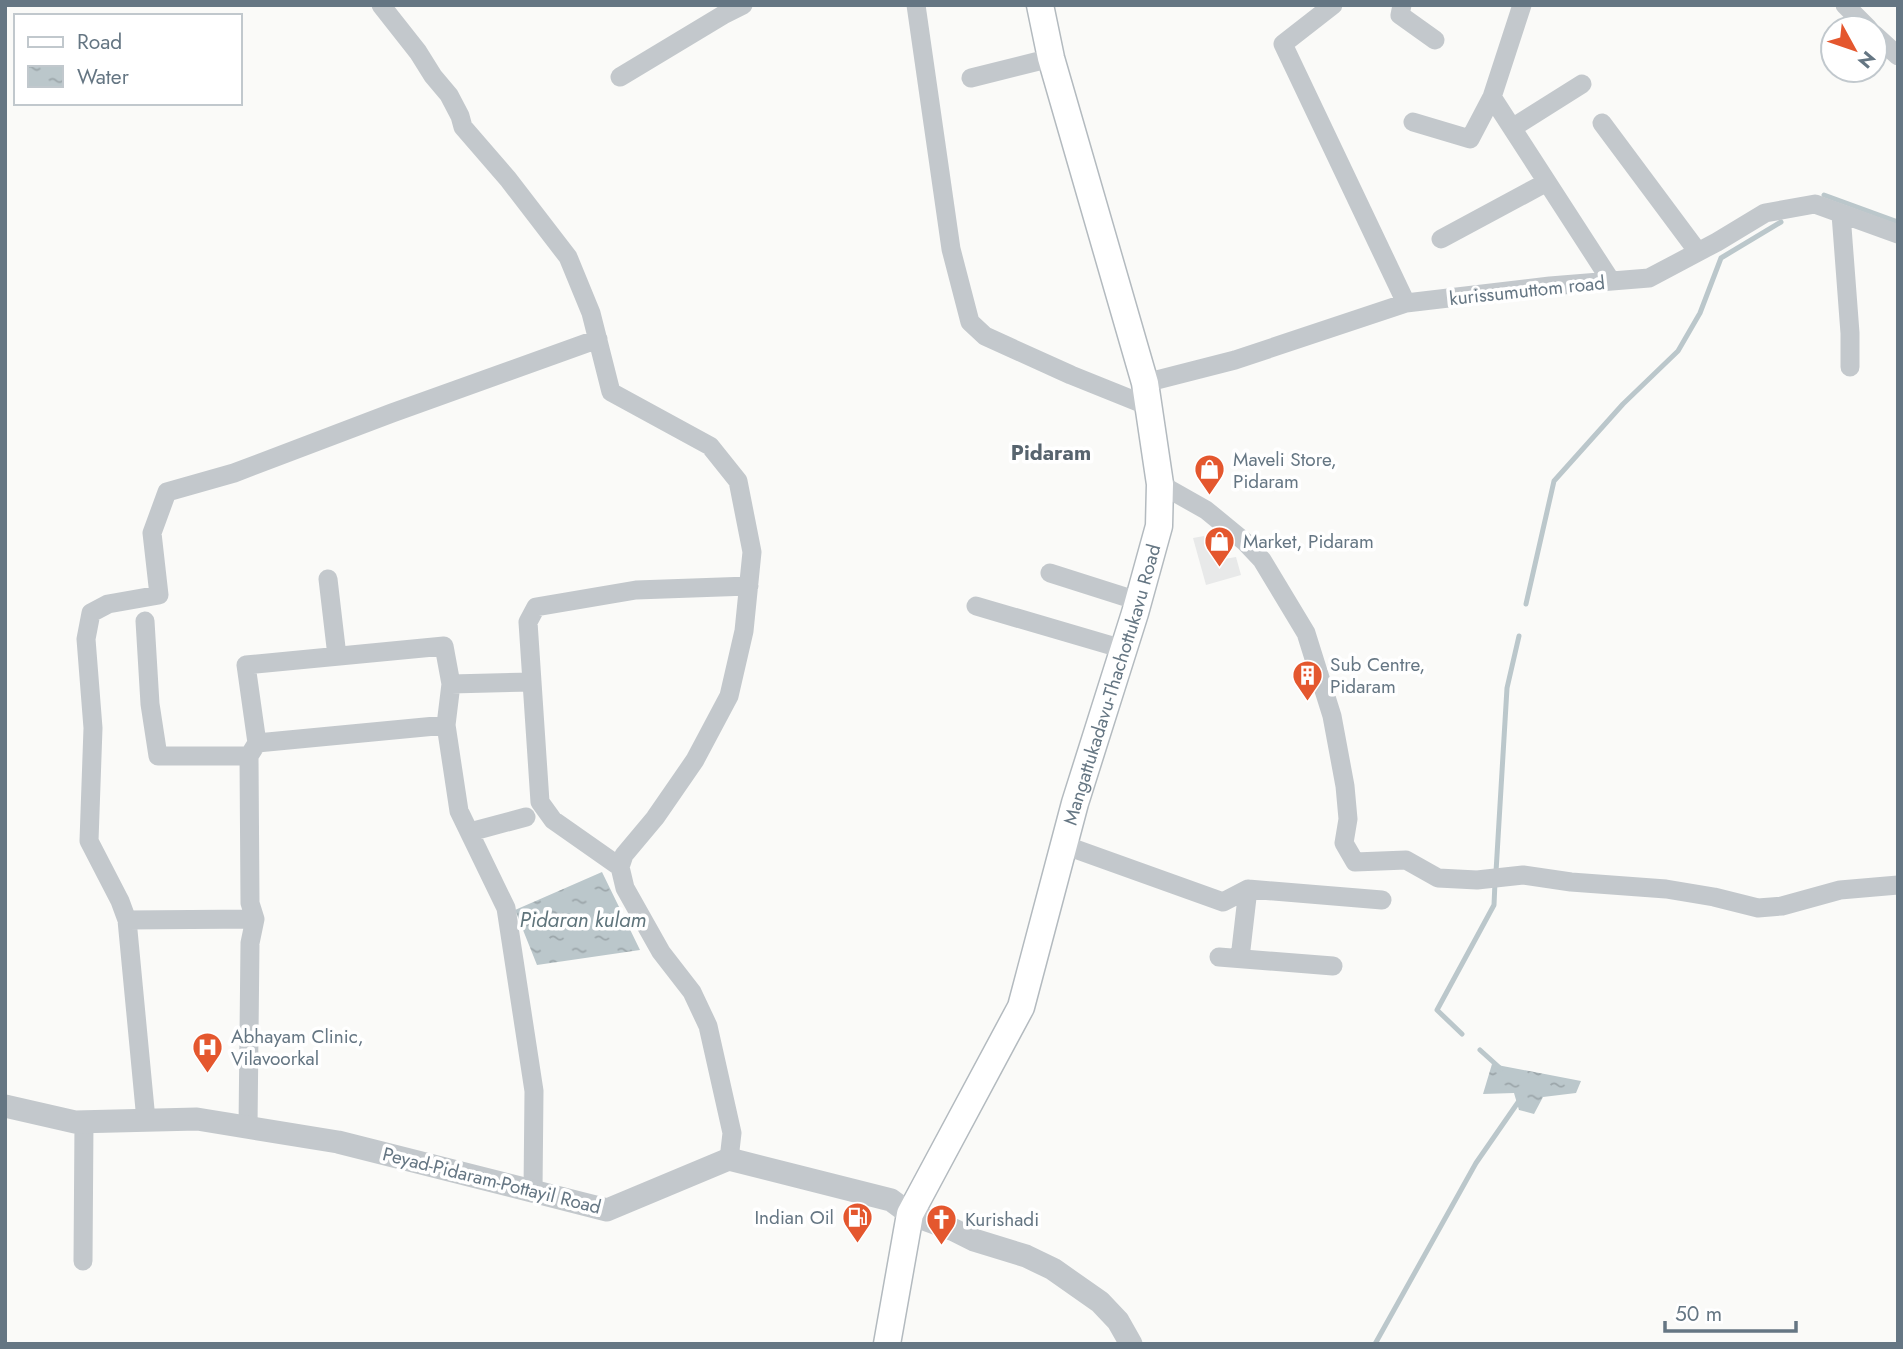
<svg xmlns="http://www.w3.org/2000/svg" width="1903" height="1349" viewBox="0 0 1903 1349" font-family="Jost,sans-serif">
	<defs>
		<pattern id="water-ripples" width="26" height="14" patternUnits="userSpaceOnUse" patternTransform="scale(1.75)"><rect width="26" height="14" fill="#bbc7cb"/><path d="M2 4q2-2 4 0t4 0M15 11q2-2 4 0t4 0" fill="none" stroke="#9ca6aa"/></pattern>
	</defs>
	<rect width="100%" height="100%" fill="#fafaf8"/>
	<path fill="#e8e9e9" d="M1204 536 1218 560 1236 557 1241 575 1206 585 1193 538Z"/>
	<path fill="url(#water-ripples)" d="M602 872 640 950 537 965 515 910Z
		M1492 1064 1581 1081 1576 1093 1543 1097 1534 1114 1519 1110 1514 1093 1483 1094Z"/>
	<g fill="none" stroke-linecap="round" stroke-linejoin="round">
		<path stroke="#bbc7cb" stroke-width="5" d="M1824 195 1898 222
			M1526 604 1554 481 1623 404 1678 351 1700 313 1721 258 1781 222
			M1496 872 1507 688 1519 636
			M1462 1034 1437 1010 1494 905 1495 882
			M1480 1050 1501 1069
			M1375 1344 1476 1163 1521 1098"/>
		<defs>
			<g id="secondary">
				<path id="s1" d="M887 1344 910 1214 1021 1007 1075 803 1135 613 1159 526 1160 484 1145 383 1051 58 1040 5"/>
			</g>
		</defs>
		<use href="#secondary" stroke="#b3babf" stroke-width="29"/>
		<path stroke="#c3c8cc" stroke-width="19" d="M381 5 418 52 433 76 449 95 460 116 463 127 508 179 568 257 591 313 611 392 710 446 738 481 752 552 744 631 729 696 695 760 655 818 624 855 620 867 625 888 661 952 692 992 708 1026 732 1133 729 1159
			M916 5 951 249 970 322 985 336 1071 375 1148 406
			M1333 5 1283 44 1406 303
			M1402 5 1400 15 1435 40
			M1845 5 1868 28
			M1875 35 1898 56
			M620 77 723 15 743 5
			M971 78 1051 58
			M1492 97 1611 281
			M1413 122 1470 139 1492 97 1522 5
			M1602 123 1698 252
			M1512 128 1582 84
			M1841 214 1850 333V367
			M1441 239 1547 182
			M1145 383 1235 360 1406 303 1550 286 1649 278 1717 242 1765 213 1815 204 1898 234
			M1160 484 1206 510 1245 542 1262 560 1306 633 1332 716 1345 786 1348 819 1344 843 1355 862 1406 860 1438 878 1477 880 1523 875 1571 882 1666 889 1714 897 1758 908 1782 906 1840 890 1898 885
			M1050 573 1138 601
			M328 579 337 656
			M976 606 1123 649
			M145 621 150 704 158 756H249
			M451 684 532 682
			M257 743 246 665 444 646 451 684 446 725
			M470 832 526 817
			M1064 845 1223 902 1248 889 1382 900
			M620 867 553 820 540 802 528 622 536 607 636 590 749 586
			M127 920 255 919
			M1219 957 1333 966
			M1240 958 1248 889
			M146 1120 127 920 120 901 89 841 93 728 86 639 91 613 108 604 159 595 152 533 167 492 234 473 392 413 598 339
			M248 1127 250 943 255 919 250 903 249 756 257 743 446 725 459 811 506 908 534 1091 533 1190
			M83 1261 84 1122"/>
		<path stroke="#c3c8cc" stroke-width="23" d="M5 1106 75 1122 197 1119 338 1142 607 1210 729 1159 891 1200 910 1214 954 1230 974 1240 1026 1256 1053 1269 1100 1302 1118 1321 1131 1344"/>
		<use href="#secondary" stroke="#fff" stroke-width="26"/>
	</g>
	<defs>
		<symbol id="shop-pin" viewBox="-11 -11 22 30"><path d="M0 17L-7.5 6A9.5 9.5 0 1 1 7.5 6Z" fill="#e4572e" stroke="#fff"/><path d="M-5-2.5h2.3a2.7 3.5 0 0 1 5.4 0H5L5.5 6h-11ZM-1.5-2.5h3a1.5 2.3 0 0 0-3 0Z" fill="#fff"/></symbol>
		<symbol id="building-pin" viewBox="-11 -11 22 30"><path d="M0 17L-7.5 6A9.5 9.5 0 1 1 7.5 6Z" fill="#e4572e" stroke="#fff"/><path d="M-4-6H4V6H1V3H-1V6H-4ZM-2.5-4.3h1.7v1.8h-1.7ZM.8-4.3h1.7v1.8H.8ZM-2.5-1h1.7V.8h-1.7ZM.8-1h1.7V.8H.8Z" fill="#fff"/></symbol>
		<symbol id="hospital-pin" viewBox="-11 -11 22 30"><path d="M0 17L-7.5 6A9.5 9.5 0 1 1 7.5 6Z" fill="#e4572e" stroke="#fff"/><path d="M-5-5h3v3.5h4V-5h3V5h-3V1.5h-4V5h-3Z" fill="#fff"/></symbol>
		<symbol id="fuel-pin" viewBox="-11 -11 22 30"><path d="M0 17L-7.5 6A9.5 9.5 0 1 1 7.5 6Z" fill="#e4572e" stroke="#fff"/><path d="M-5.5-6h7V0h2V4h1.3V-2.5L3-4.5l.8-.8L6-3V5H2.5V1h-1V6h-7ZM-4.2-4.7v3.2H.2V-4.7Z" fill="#fff"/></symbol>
		<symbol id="church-pin" viewBox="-11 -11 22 30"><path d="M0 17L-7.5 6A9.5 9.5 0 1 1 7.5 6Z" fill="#e4572e" stroke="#fff"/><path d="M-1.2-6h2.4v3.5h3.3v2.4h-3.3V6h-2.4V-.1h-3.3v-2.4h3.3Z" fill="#fff"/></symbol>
	</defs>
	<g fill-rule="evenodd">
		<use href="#shop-pin" x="1192" y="452" width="35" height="47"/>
		<use href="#shop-pin" x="1202" y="524" width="35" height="47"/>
		<use href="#building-pin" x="1290" y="658" width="35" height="47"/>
		<use href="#hospital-pin" x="190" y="1030" width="35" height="47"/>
		<use href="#fuel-pin" x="840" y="1200" width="35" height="47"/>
		<use href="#church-pin" x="924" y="1202" width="35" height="47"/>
	</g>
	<g text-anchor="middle" stroke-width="7" stroke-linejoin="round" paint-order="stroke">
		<g font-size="19" fill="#657683" stroke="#fff">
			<text transform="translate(1527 290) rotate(-6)" y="7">kurissumuttom road</text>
			<text dy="7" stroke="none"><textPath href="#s1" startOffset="702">Mangattukadavu-Thachottukavu Road</textPath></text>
			<text transform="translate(492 1180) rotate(14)" y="7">Peyad-Pidaram-Pottayil Road</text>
		</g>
		<g font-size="19" fill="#657683" stroke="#fff" text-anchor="start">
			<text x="1233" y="466">Maveli Store,<tspan x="1233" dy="22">Pidaram</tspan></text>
			<text x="1243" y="548">Market, Pidaram</text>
			<text x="1330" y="671">Sub Centre,<tspan x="1330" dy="22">Pidaram</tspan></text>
			<text x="231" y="1043">Abhayam Clinic,<tspan x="231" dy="22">Vilavoorkal</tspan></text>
			<text x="834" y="1224" text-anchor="end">Indian Oil</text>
			<text x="965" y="1226">Kurishadi</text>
		</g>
		<g font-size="21" font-weight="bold" fill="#57646e" stroke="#fff">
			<text x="1051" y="460">Pidaram</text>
		</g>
		<g font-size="21" font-style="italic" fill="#60757c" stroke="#fff">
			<text x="583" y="927">Pidaran kulam</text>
		</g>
	</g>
	<rect width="1903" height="1349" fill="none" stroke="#657683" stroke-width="14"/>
	<rect x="14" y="14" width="228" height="91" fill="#ffffff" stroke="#c1c8cd" stroke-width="2"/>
	<rect x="28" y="37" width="35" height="10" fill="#ffffff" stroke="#c1c8cd" stroke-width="2"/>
	<text x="77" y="49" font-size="21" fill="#657683">Road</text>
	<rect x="28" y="66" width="35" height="21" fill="url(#water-ripples)" stroke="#c1c8cd" stroke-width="2"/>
	<text x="77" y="84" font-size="21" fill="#657683">Water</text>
	<g transform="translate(1854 49) rotate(130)"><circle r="33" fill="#ffffff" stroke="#c1c8cd" stroke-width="2"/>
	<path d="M0-5L12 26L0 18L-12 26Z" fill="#e4572e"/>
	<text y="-10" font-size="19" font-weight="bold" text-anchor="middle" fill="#657683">N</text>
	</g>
	<path d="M1665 1321v10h131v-10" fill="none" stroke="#657683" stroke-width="3.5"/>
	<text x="1675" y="1321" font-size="21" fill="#657683" stroke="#ffffff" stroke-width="5" paint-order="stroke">50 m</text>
</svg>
